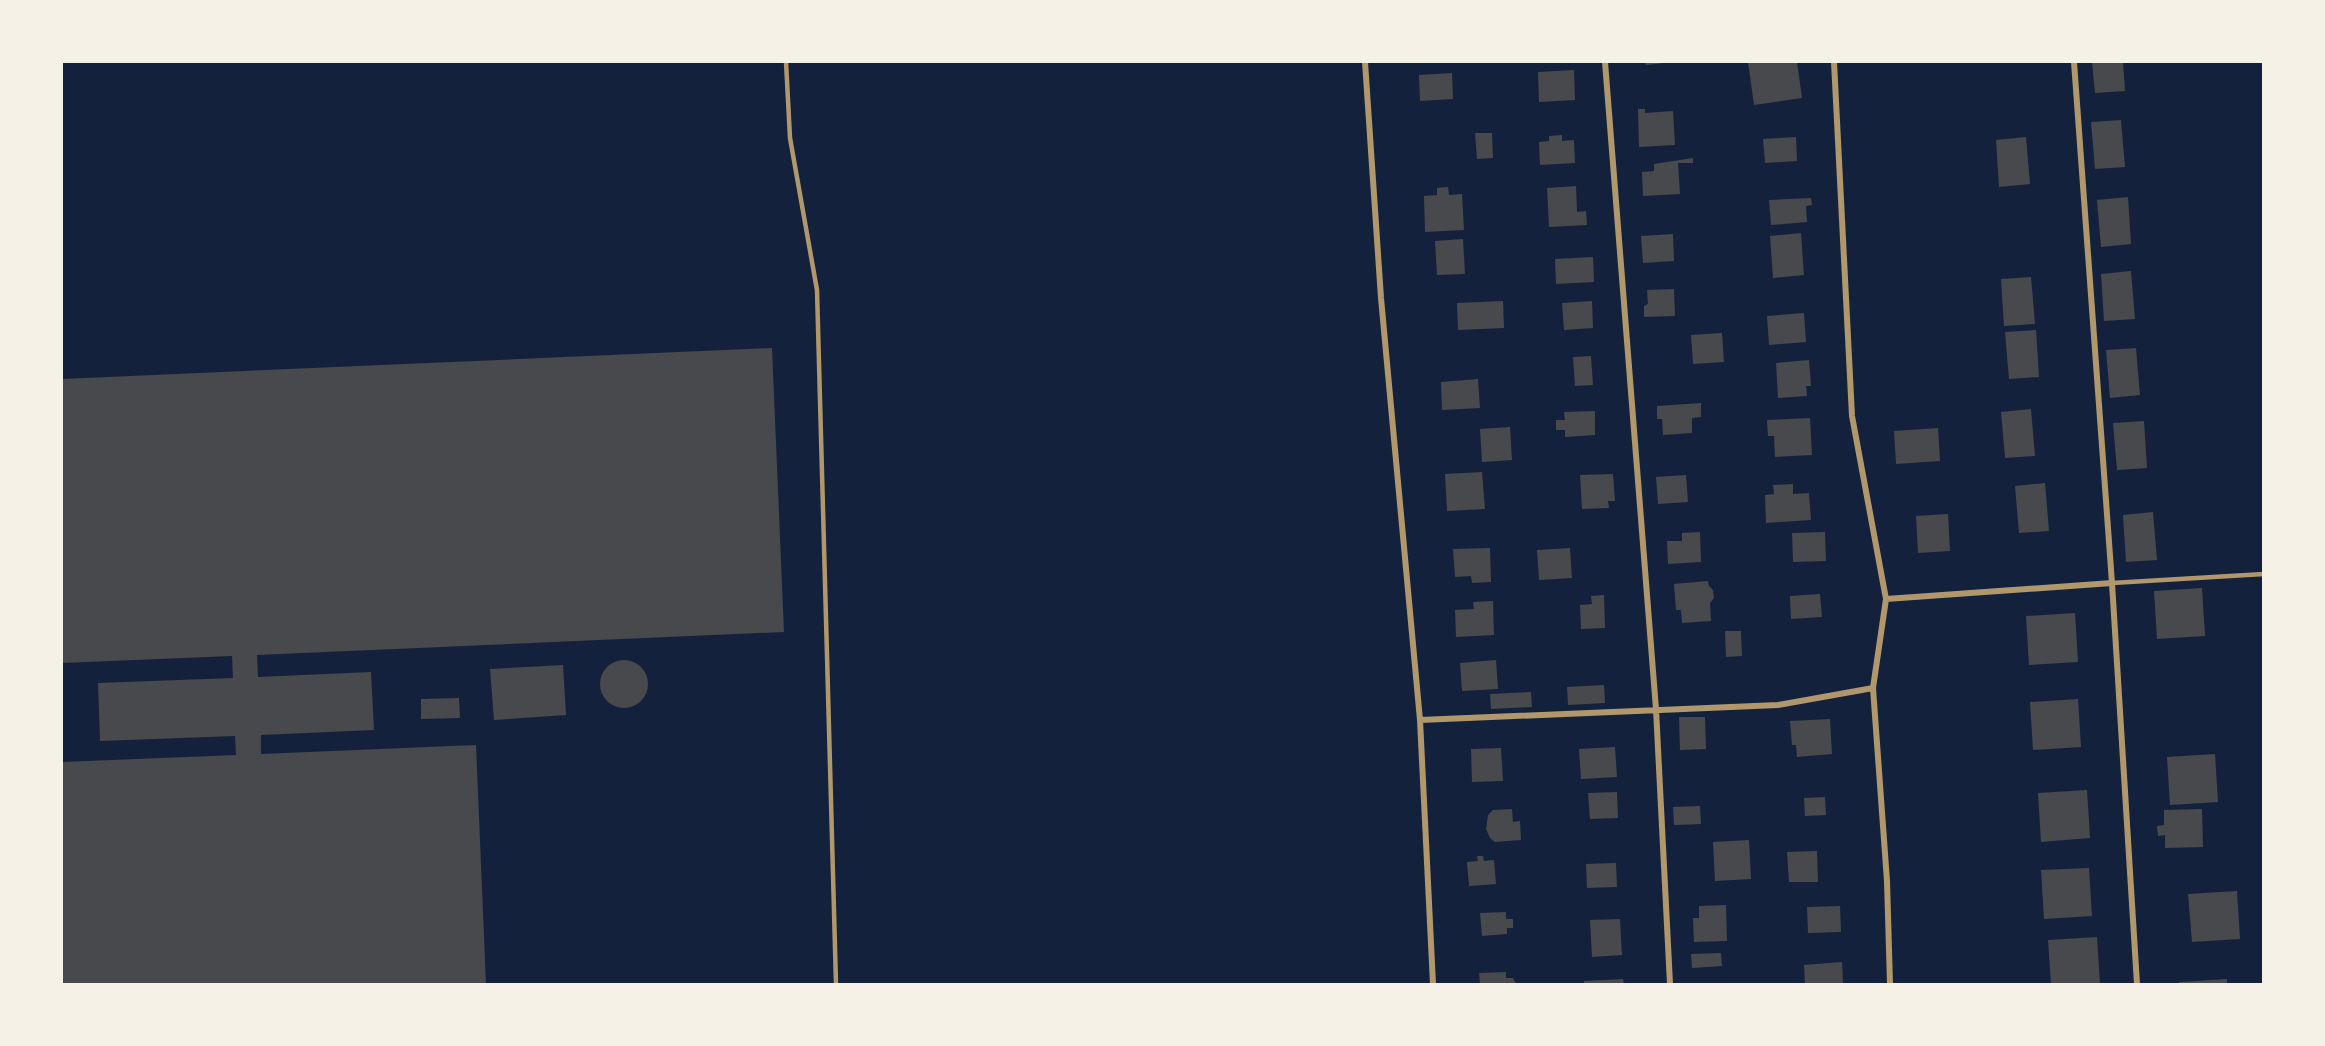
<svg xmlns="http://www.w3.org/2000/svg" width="2325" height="1046" viewBox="0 0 2325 1046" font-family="'Fira Sans',sans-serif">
	<rect width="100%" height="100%" fill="#14213d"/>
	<path fill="#48494c" d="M1645 62H1664V63L1646 65Z
		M1748 62H1797L1802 98 1754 105Z
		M2092 62H2123L2125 91 2095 93Z
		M1574 70 1575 100 1539 102 1538 72Z
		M1452 73 1453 99 1420 101 1419 75Z
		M1638 109H1645V113L1673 111 1675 145 1639 147Z
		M2121 120 2125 167 2095 169 2091 122Z
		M1475 133H1492L1493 158 1477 159Z
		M1562 135V141L1574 140 1575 163 1540 165 1539 142 1549 141V136Z
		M1796 137 1797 161 1765 163 1763 139Z
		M2026 137 2030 184 1999 187 1996 140Z
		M1693 158V163H1678L1680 194 1643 196 1642 172 1654 171V164Z
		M1576 186 1577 212 1586 211 1587 225 1549 227 1547 188Z
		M1448 187 1449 195 1462 194 1464 230 1425 232 1424 196 1437 195V188Z
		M2128 197 2131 244 2101 247 2097 200Z
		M1811 198 1812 205 1806 206 1807 222 1771 225 1769 200Z
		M1801 233 1804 275 1773 278 1770 236Z
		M1673 234 1674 261 1643 263 1641 236Z
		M1463 239 1465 274 1437 275 1435 241Z
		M1593 257 1594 282 1556 284 1555 259Z
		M2131 271 2135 319 2104 321 2101 274Z
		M2031 277 2035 324 2004 326 2001 279Z
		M1674 289 1675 316 1644 317V306L1648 304 1647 290Z
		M1503 301 1504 328 1458 330 1457 303Z
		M1592 301 1593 328 1564 330 1562 303Z
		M1804 313 1806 342 1769 345 1767 316Z
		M2036 330 2039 377 2009 379 2005 332Z
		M1722 333 1724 362 1693 364 1691 335Z
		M772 348 784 632 257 655 258 677 371 672 374 730 261 735V754L476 745 486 984H62V762L236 755 235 736 100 741 98 683 233 678 232 656 62 663V379Z
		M2136 348 2140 395 2110 398 2106 350Z
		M1591 356 1593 385 1575 386 1573 357Z
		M1809 360 1811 386H1806L1807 396 1778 398 1776 363Z
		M1478 379 1480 408 1442 410 1441 382Z
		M1701 403V417L1692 418V433L1663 435 1662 419H1657V406Z
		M2031 409 2035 456 2005 458 2001 412Z
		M1595 411V435L1565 437V430H1556V420H1565L1564 412Z
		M1810 418 1812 455 1775 457 1774 436H1768L1767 420Z
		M2144 421 2147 468 2117 470 2113 423Z
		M1510 427 1512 460 1482 462 1480 429Z
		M1938 428 1940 461 1896 464 1894 431Z
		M1482 472 1485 509 1447 511 1445 474Z
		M1613 474 1615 501H1608L1609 508 1582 509 1580 475Z
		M1686 475 1688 502 1658 504 1656 477Z
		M2045 483 2049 531 2019 533 2015 486Z
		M1793 484V494L1809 493 1811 520 1766 523 1765 495 1774 494 1773 485Z
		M2153 512 2157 560 2126 562 2123 515Z
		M1948 514 1950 551 1918 553 1916 516Z
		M1700 532 1701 562 1668 564 1667 541H1682V533Z
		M1825 532 1826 561 1793 562 1792 533Z
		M1490 548 1491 582 1472 583 1471 576 1455 577 1453 549Z
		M1570 548 1572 578 1539 580 1537 550Z
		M1708 581 1709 586 1713 590 1714 598 1710 603 1711 621 1682 623 1681 610H1676L1674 584Z
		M2202 588 2205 636 2157 639 2154 591Z
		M1820 594 1822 617 1791 619 1790 596Z
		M1604 595 1605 628 1581 629 1580 605 1592 604 1591 596Z
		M1493 601 1494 635 1456 637 1455 610 1474 609 1473 602Z
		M2075 613 2078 662 2029 665 2026 616Z
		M1725 631H1741L1742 656 1726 657Z
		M1496 660 1498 689 1462 691 1460 663Z
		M600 684a24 24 0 1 1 48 0a24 24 0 1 1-48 0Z
		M563 665 566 715 494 720 490 669Z
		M1604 685 1605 703 1568 705 1567 687Z
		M1531 692 1532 707 1491 709 1490 694Z
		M459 698 460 718 421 719V699Z
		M2078 699 2081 747 2033 750 2030 702Z
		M1679 717H1705L1706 749 1680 750Z
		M1830 719 1832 754 1797 757 1796 745H1792L1790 721Z
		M1615 747 1617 777 1581 779 1579 749Z
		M1501 748 1503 781 1472 782 1471 749Z
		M2215 754 2218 802 2170 805 2167 757Z
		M2087 790 2090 838 2041 842 2038 793Z
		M1617 792 1618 818 1590 819 1588 793Z
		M1825 797 1826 815 1805 816 1804 798Z
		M1700 806 1701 824 1674 825 1673 807Z
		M1512 809 1513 822 1520 821 1521 840 1495 842 1490 838 1486 829 1488 815 1493 810Z
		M2202 809 2203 847 2165 848V835L2158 836 2157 826 2164 825V810Z
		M1749 840 1751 879 1715 881 1713 842Z
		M1817 851 1818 882H1789L1787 852Z
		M1477 856H1483L1484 861 1494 860 1496 884 1469 886 1467 862 1478 861Z
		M1616 863 1617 887 1587 888 1586 864Z
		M2089 868 2092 916 2044 919 2041 870Z
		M2237 891 2240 939 2192 942 2188 894Z
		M1726 905 1727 941 1694 942 1693 918H1699V906Z
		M1840 906 1841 932 1808 933 1807 907Z
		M1506 912V919H1513V928H1507V934L1482 936 1480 913Z
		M1620 919 1622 955 1592 957 1590 920Z
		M2097 937 2100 984H2051L2048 940Z
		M1721 953 1722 966 1692 968 1691 954Z
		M1842 962 1843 984H1805L1804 965Z
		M1506 972V978H1513L1516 984H1480L1479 973Z
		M1623 979 1624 984H1584V981Z
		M2227 979V984H2179V982Z"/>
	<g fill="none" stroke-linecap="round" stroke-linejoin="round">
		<path stroke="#b1986c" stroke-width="4.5" d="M786 62 790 138 817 290 836 984
			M2112 583 2264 574"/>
		<path stroke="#b1986c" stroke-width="6" d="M1365 62 1381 298 1420 720 1433 984
			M1605 62 1656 709 1670 984
			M1834 62 1852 416 1886 599
			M2074 62 2112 583 2137 984
			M1873 688 1887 881 1890 984
			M1420 720 1778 705 1873 688 1886 599 2112 583"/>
	</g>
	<rect width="2325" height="1046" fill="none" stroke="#f6f1e7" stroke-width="126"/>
</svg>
